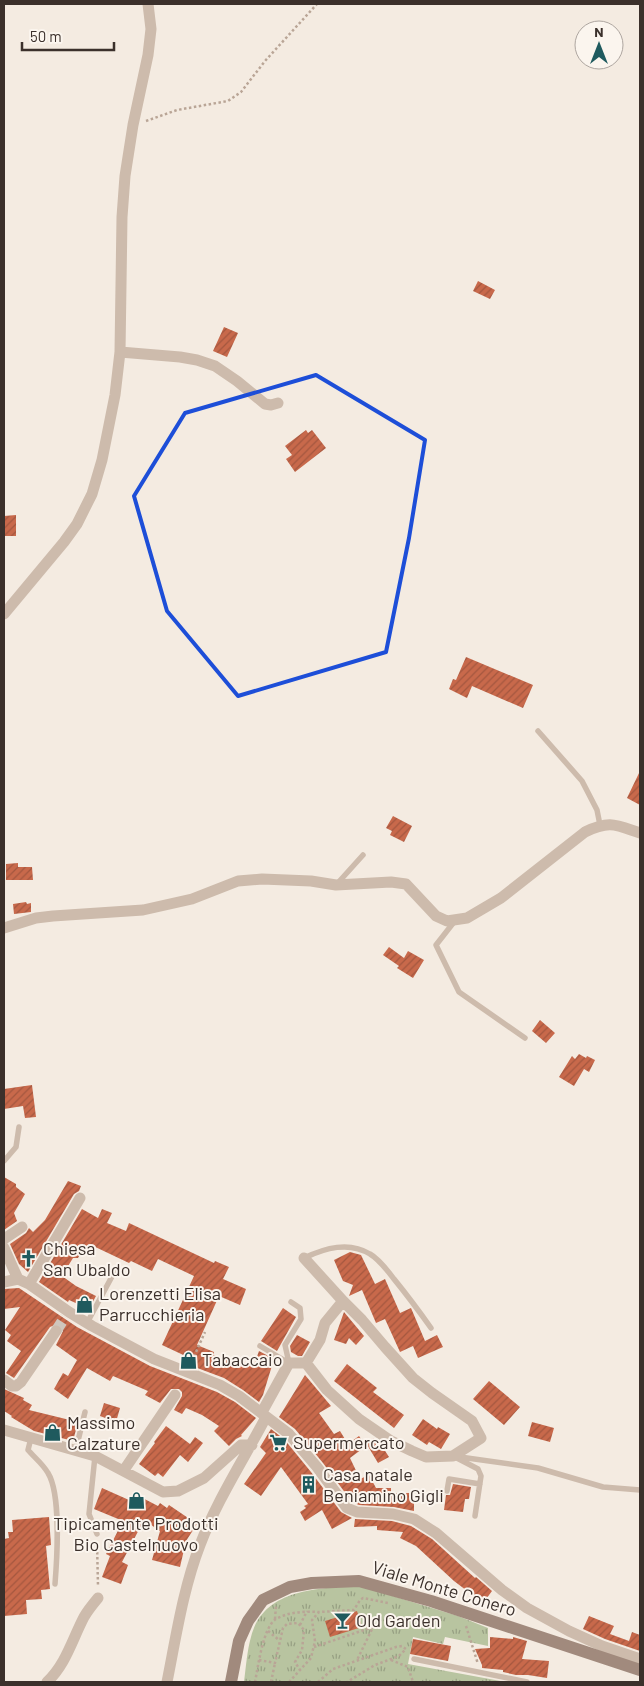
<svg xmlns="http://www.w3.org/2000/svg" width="644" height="1686" viewBox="0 0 644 1686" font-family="Barlow,sans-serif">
	<defs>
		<pattern id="grass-tufts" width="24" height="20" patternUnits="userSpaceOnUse" patternTransform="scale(1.25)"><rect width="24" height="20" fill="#b8c4a0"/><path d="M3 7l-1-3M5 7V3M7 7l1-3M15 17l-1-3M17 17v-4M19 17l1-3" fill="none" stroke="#97a083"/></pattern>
		<pattern id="building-hatch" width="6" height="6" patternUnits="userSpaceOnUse" patternTransform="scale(1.25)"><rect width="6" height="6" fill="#c8694b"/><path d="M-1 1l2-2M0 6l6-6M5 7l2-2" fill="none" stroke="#a4573f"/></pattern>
	</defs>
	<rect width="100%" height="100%" fill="#f4ebe1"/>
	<path fill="url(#grass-tufts)" d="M360 1586 458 1616 488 1628V1646L445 1637 443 1644 413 1637 408 1664 506 1682H244C246 1667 247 1651 251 1637 263 1588 320 1588 360 1586Z"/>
	<path fill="url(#building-hatch)" d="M478 281 495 290 490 299 473 291Z
		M224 327 238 333 227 357 213 351Z
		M306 430 308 433 312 430 326 448 295 472 286 459 292 455 285 446Z
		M16 515V536H4V516Z
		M466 657 533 685 523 708 472 686 467 698 449 689 453 679 456 680Z
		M640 771V805L627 798Z
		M393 816 412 826 404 842 390 835 392 831 386 828Z
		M18 863V867H32L33 880H6V864Z
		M26 902 27 904 31 903V912L14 914 13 904Z
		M389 947 404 958 408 951 424 960 413 978 397 968 399 966 383 955Z
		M540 1020 555 1033 546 1043 532 1031Z
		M579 1054 586 1058 587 1056 595 1060 589 1072 584 1069 574 1086 559 1077 572 1056 575 1059Z
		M32 1085 36 1117 25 1118 23 1106 4 1109V1089Z
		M4 1177 16 1184V1187L25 1194 14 1213 17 1221 4 1230Z
		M68 1181 81 1186 79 1191 74 1194 28 1272 19 1264 10 1244 26 1233 29 1228 33 1232 45 1220Z
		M82 1209 98 1218 102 1209 112 1213 107 1223 126 1231 129 1223 214 1263 215 1261 229 1267 223 1279 246 1289 240 1305 219 1296 197 1345 214 1352 213 1355 254 1365 259 1351 274 1359 263 1395 259 1402 243 1390 224 1378 192 1366 194 1360 162 1345 194 1276 158 1259 152 1271 131 1261 129 1263 89 1244 83 1253 81 1252 78 1258H73L62 1276 76 1286 96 1296 89 1309 69 1300 68 1302 39 1282Z
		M350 1252 361 1255 375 1284 385 1279 400 1313 411 1308 425 1341 437 1335 443 1347 418 1358 413 1346 400 1352 385 1319 376 1323 362 1290 349 1296 353 1285 343 1281 334 1260Z
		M19 1288 77 1327 150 1366 217 1392 235 1402 256 1418 241 1435 242 1436 236 1439 229 1446 214 1431 219 1426 202 1415 186 1408 182 1414 174 1410 182 1396V1392L179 1389H171L160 1403 145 1395 148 1391 113 1376 110 1381 87 1368 68 1399 54 1389 63 1373 68 1376 77 1360 56 1345 63 1331 61 1325 57 1324 50 1327 14 1378 6 1373 21 1351 7 1341 11 1335 5 1330 20 1307 4 1309V1289Z
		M283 1308 296 1317 277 1351 261 1341Z
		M344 1312 364 1336 356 1345 349 1338 346 1344 334 1340Z
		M297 1335 310 1342 302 1356H298L291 1352 290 1346Z
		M347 1364 377 1388 373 1392 404 1415 394 1428 334 1381Z
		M305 1375 331 1406 319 1413 334 1434 340 1431 348 1444 359 1436 366 1446 350 1458 360 1479 369 1475 376 1488H391V1493H414V1511L394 1507 359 1505 352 1502 323 1463 295 1429 279 1417Z
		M489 1381 520 1407 504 1425 473 1399Z
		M4 1389 24 1398 23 1400 32 1405 29 1410 78 1422 73 1441 34 1431 11 1417 12 1416 4 1411Z
		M104 1403 120 1408 116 1422 100 1416Z
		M423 1419 437 1429 438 1427 450 1434 441 1449 429 1442 427 1445 412 1435Z
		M532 1422 554 1428 550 1442 528 1436Z
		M166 1426 190 1444 195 1437 203 1443 188 1462 180 1455 163 1477 158 1473 155 1476 139 1464 155 1443 154 1442Z
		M271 1429 284 1439 311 1472 341 1512 352 1518 332 1529 322 1510 305 1521 300 1512 306 1508 304 1506 308 1504 281 1467 261 1496 244 1484 266 1453 260 1447Z
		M374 1438 380 1443 389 1457 378 1463 366 1443Z
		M453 1484 471 1487 469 1499H465L463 1512 444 1510 446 1495H450Z
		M102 1488 129 1500 133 1493 158 1506 160 1503 167 1508 169 1505 197 1524 186 1541 180 1567 152 1560 160 1531 144 1520 122 1562 128 1565 121 1584 102 1577 110 1556 106 1554 123 1521 94 1509Z
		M49 1517 51 1545 46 1546 50 1589 41 1590 42 1599 26 1600 27 1614 4 1616V1539L9 1538 8 1532H13L12 1520Z
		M355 1519 392 1521 411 1526 432 1539 475 1578 476 1577 492 1591 483 1603 454 1581 416 1546 400 1538 403 1532 377 1530V1526L354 1527Z
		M357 1611 362 1627 330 1637 325 1621Z
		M589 1616 614 1626 610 1634 629 1641 632 1632 640 1635V1651L605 1639 583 1629Z
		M490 1637 513 1639V1637L527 1641 522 1659 549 1661 547 1678 528 1675H516L503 1672V1670L482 1668V1665L475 1649 490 1648Z
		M413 1639 451 1646 448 1661 410 1654Z"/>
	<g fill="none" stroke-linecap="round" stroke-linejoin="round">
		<path stroke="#cfc6bd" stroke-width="11" stroke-dasharray="11 5.5" stroke-linecap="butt" d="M56 1331 65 1317"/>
		<path stroke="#b9a596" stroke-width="2.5" stroke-dasharray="2.5 2.5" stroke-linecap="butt" d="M146 121 177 110 228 101 241 92 265 61 317 4
			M192 1361 205 1332
			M97 1542 98 1586
			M275 1619 276 1606
			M300 1625 307 1611
			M466 1626 478 1664
			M268 1631 279 1640
			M314 1647 373 1627 357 1660
			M259 1660 275 1663 283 1628 287 1624 298 1623 304 1630 302 1650 295 1662 300 1670
			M391 1660 408 1667 413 1682
			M255 1682C258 1667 263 1627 276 1619 288 1612 305 1611 319 1612
			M271 1682 275 1663
			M289 1682 311 1658 315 1641 312 1620 319 1612 354 1610 360 1600 363 1598 388 1603
			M318 1682 333 1669 396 1647 402 1646 406 1649 399 1656 375 1665 347 1682"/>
		<path stroke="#cdbbac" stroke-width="5.5" d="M538 731 582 781 597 810 600 825
			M336 885 363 855
			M454 922 436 945 459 992 525 1038
			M4 1161 16 1147 19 1127
			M304 1258C325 1248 349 1241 370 1254 379 1259 387 1270 394 1279 407 1295 419 1311 431 1328
			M87 1323 116 1269
			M260 1346 289 1363 285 1345 301 1319 300 1308 291 1302
			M31 1438 28 1450C34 1457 43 1464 48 1473 61 1494 57 1559 55 1584
			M76 1449 85 1412
			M95 1456 89 1514 97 1534
			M447 1491 449 1479 480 1484
			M475 1516 481 1476 478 1469 453 1456 538 1468 603 1487 640 1490
			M414 1659 527 1682"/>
		<path stroke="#cdbbac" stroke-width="11" d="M120 352 180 357 197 360 215 366 237 381 265 404 271 405 278 403
			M4 614 64 542 77 524 92 494 102 460 115 395 120 352 122 217 125 176 133 125 148 55 151 29 148 4
			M4 928 36 918 53 916 143 910 192 899 238 881 262 879 311 881 336 885 391 882 406 884 436 916 447 921 467 918 501 898 585 832C610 820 616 825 640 833
			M4 1239 22 1227
			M4 1248 18 1279
			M304 1258 343 1301
			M18 1279 29 1284 69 1312 92 1326 154 1359 220 1385 239 1396 289 1434 317 1467 347 1508 357 1512 393 1514 414 1519 436 1533 502 1590 527 1608 569 1631 602 1646 640 1659
			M4 1282 18 1279
			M29 1284 80 1198
			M343 1301 362 1320 385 1347 413 1378 432 1393 472 1421 481 1438 453 1456 426 1457 412 1451 391 1441 359 1419 327 1390 306 1363 320 1340 325 1323Z
			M4 1380 12 1386H16L21 1382 56 1331
			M262 1412 289 1363H306
			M4 1430 95 1456 163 1492 178 1491 204 1478 241 1445H252
			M124 1470 175 1395
			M47 1682C66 1664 72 1640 84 1617 88 1610 93 1604 98 1598
			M167 1682C176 1637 183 1589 200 1545 217 1500 244 1459 266 1417"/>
		<path stroke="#a18a7d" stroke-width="12" d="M231 1682 239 1641 248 1621 263 1600 290 1587 312 1583 359 1581 431 1601 640 1670"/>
	</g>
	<path fill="none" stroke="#1d4ed8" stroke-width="4" stroke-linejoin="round" d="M316 375 425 440 409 538 386 652 238 696 167 611 134 496 185 413Z"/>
	<defs>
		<symbol id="church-bare" viewBox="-9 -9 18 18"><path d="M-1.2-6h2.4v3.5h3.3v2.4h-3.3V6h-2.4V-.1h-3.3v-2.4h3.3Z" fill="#1f5a5e" stroke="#fbf5ee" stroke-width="2.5" paint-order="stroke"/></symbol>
		<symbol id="shop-bare" viewBox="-9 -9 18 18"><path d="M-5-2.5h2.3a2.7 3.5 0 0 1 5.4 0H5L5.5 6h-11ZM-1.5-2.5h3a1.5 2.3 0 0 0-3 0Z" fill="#1f5a5e" stroke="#fbf5ee" stroke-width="2.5" paint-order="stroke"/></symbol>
		<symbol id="supermarket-bare" viewBox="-9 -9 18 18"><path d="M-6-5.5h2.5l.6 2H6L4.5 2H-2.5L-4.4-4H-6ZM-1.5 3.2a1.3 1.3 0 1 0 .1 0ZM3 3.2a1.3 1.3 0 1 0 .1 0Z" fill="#1f5a5e" stroke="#fbf5ee" stroke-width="2.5" paint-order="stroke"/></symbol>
		<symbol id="building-bare" viewBox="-9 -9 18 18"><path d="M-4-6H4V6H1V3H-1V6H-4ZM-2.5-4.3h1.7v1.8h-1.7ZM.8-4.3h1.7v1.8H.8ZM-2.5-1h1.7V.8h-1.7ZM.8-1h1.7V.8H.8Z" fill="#1f5a5e" stroke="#fbf5ee" stroke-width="2.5" paint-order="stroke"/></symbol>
		<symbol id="bar-bare" viewBox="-9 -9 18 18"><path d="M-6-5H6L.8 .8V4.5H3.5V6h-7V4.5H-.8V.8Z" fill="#1f5a5e" stroke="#fbf5ee" stroke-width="2.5" paint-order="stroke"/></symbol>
	</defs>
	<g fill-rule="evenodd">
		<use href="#church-bare" x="16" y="1246" width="25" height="25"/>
		<use href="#shop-bare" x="72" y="1292" width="25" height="25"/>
		<use href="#shop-bare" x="176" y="1348" width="25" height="25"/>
		<use href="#shop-bare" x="40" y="1420" width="25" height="25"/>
		<use href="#supermarket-bare" x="266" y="1430" width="25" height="25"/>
		<use href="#building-bare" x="296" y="1472" width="25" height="25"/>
		<use href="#shop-bare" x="124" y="1488" width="25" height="25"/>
		<use href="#bar-bare" x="330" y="1608" width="25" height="25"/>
	</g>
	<g text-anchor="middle" stroke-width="4" stroke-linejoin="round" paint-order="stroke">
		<g font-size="18" fill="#3b302b" stroke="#fbf5ee" text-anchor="start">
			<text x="43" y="1255">Chiesa<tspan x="43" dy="21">San Ubaldo</tspan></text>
			<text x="99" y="1300">Lorenzetti Elisa<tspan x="99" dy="21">Parrucchieria</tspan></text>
			<text x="202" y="1366">Tabaccaio</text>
			<text x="67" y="1429">Massimo<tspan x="67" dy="21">Calzature</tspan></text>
			<text x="293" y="1449">Supermercato</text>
			<text x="323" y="1481">Casa natale<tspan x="323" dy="21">Beniamino Gigli</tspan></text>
			<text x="136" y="1530" text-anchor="middle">Tipicamente Prodotti<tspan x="136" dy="21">Bio Castelnuovo</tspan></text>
			<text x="356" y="1627">Old Garden</text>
		</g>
		<g font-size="18" fill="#3b302b" stroke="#fbf5ee">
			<text transform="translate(444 1589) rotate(17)" y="6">Viale Monte Conero</text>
		</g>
	</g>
	<rect width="644" height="1686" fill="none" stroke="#3b302b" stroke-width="10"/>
	<g transform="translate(599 45)"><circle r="24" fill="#fbf5ee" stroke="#aea6a0"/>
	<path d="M0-4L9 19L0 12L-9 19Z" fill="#1f5a5e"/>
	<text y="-8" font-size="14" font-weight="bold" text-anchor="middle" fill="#3b302b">N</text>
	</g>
	<path d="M22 42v8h92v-8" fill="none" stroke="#3b302b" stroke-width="2.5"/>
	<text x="30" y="42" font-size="15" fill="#3b302b" stroke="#fbf5ee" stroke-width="4" paint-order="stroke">50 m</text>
</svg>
